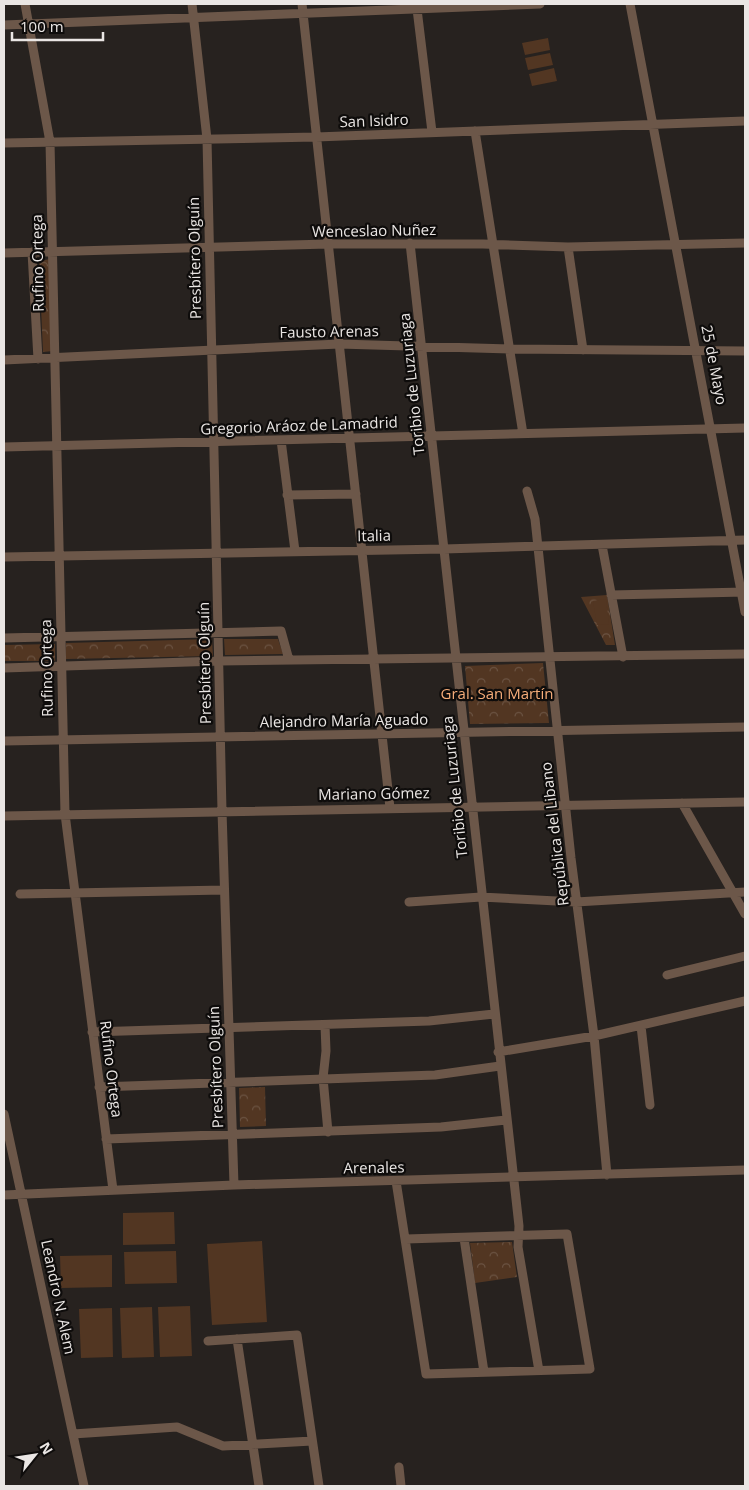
<svg xmlns="http://www.w3.org/2000/svg" width="749" height="1490" viewBox="0 0 749 1490" font-family="'Open Sans',sans-serif">
	<defs>
		<pattern id="park-crowns" width="20" height="18" patternUnits="userSpaceOnUse" patternTransform="scale(1.25)"><rect width="20" height="18" fill="#523622"/><path d="M2 6a3 3 0 1 1 6 0M12 15a3 3 0 1 1 6 0" fill="none" stroke="#6b5342"/></pattern>
	</defs>
	<rect width="100%" height="100%" fill="#27221f"/>
	<path fill="url(#park-crowns)" d="M52 258 53 351 43 352 39 262Z
		M607 595 615 645H606L581 597Z
		M212 639 213 656 66 659V643Z
		M224 639H278L283 654 225 655Z
		M55 644V661H4V645Z
		M543 663 549 723 470 724 465 666Z
		M265 1087 266 1126 240 1127 239 1088Z
		M512 1242 517 1277 475 1283 470 1243Z"/>
	<path fill="#523622" d="M548 38 550 50 525 55 522 43Z
		M550 53 553 65 528 70 525 58Z
		M554 68 557 81 532 86 529 74Z
		M606 599 609 624 597 625 593 601Z
		M174 1212 175 1244 123 1245V1213Z
		M262 1241 267 1322 212 1325 207 1244Z
		M176 1251 177 1283 125 1284 124 1252Z
		M112 1255V1287L61 1288 60 1256Z
		M190 1306 192 1356 160 1357 158 1307Z
		M152 1307 154 1357 122 1358 120 1308Z
		M112 1308 113 1357 81 1358 79 1309Z"/>
	<g fill="none" stroke-linecap="round" stroke-linejoin="round">
		<path stroke="#6c5749" stroke-width="9" d="M25 4 50 142 65 814 113 1190
			M192 4 207 139 222 811 234 1185
			M302 4 390 808
			M630 4 745 612
			M417 9 432 132
			M4 25 540 4
			M475 131 523 434
			M4 143 316 137 745 121
			M410 243 519 1226 518 1247 539 1371
			M568 247 583 350
			M32 252 38 359
			M4 253 328 244H483L568 247 745 243
			M4 360 339 344 510 349 745 351
			M281 440 295 551
			M4 447 745 428
			M527 491 535 519 571 858 594 1036 607 1175
			M287 495 356 494
			M602 545 623 657
			M4 557 444 549 745 540
			M611 595 745 592
			M4 638 281 631 289 660
			M4 668 219 661 745 654
			M4 741 745 727
			M682 803 745 914
			M4 816 745 802
			M20 894 224 890
			M409 902 481 897 576 902 745 892
			M667 975 745 956
			M325 1025 326 1051 323 1078 328 1132
			M641 1026 650 1105
			M92 1032 429 1021 494 1014
			M498 1052 594 1036 745 1001
			M99 1087 435 1075 500 1066
			M4 1114 84 1486
			M106 1139 441 1127 506 1120
			M396 1181 426 1374 590 1369 567 1234 406 1239
			M4 1195 234 1185 745 1170
			M464 1238 484 1372
			M237 1339 259 1486
			M208 1341 297 1335 319 1486
			M73 1434 177 1427 223 1446 312 1441
			M399 1467 401 1486"/>
	</g>
	<g text-anchor="middle" stroke-width="4.5" stroke-linejoin="round" paint-order="stroke">
		<g font-size="15" fill="#eae6e4" stroke="#0e0c0b">
			<text transform="translate(374 121) rotate(-2)" y="5">San Isidro</text>
			<text transform="translate(374 231) rotate(-1)" y="5">Wenceslao Nuñez</text>
			<text transform="translate(195 258) rotate(-91)" y="5">Presbítero Olguín</text>
			<text transform="translate(38 263) rotate(-91)" y="5">Rufino Ortega</text>
			<text transform="translate(329 332) rotate(-1)" y="5">Fausto Arenas</text>
			<text transform="translate(714 365) rotate(79)" y="5">25 de Mayo</text>
			<text transform="translate(412 384) rotate(-96)" y="5">Toribio de Luzuriaga</text>
			<text transform="translate(299 426) rotate(-2)" y="5">Gregorio Aráoz de Lamadrid</text>
			<text transform="translate(374 536) rotate(-1)" y="5">Italia</text>
			<text transform="translate(205 663) rotate(-91)" y="5">Presbítero Olguín</text>
			<text transform="translate(47 668) rotate(-91)" y="5">Rufino Ortega</text>
			<text transform="translate(344 721) rotate(-1)" y="5">Alejandro María Aguado</text>
			<text transform="translate(455 787) rotate(-96)" y="5">Toribio de Luzuriaga</text>
			<text transform="translate(374 794) rotate(-1)" y="5">Mariano Gómez</text>
			<text transform="translate(555 834) rotate(-97)" y="5">República del Libano</text>
			<text transform="translate(216 1067) rotate(-92)" y="5">Presbítero Olguín</text>
			<text transform="translate(111 1069) rotate(83)" y="5">Rufino Ortega</text>
			<text transform="translate(374 1168) rotate(-1)" y="5">Arenales</text>
			<text transform="translate(58 1297) rotate(78)" y="5">Leandro N. Alem</text>
		</g>
		<g font-size="15" fill="#f6ad7a" stroke="#0e0c0b">
			<text x="497" y="699">Gral. San Martín</text>
		</g>
	</g>
	<rect width="749" height="1490" fill="none" stroke="#eae6e4" stroke-width="10"/>
	<g transform="translate(35 1455) rotate(60)" stroke="#0e0c0b" stroke-width="4" paint-order="stroke">
	<path d="M0-4L9 19L0 12L-9 19Z" fill="#eae6e4"/>
	<text y="-8" font-size="14" font-weight="bold" text-anchor="middle" fill="#eae6e4">N</text>
	</g>
	<path d="M12 32v8h91v-8" fill="none" stroke="#eae6e4" stroke-width="2.5"/>
	<text x="20" y="32" font-size="15" fill="#eae6e4" stroke="#0e0c0b" stroke-width="4" paint-order="stroke">100 m</text>
</svg>
